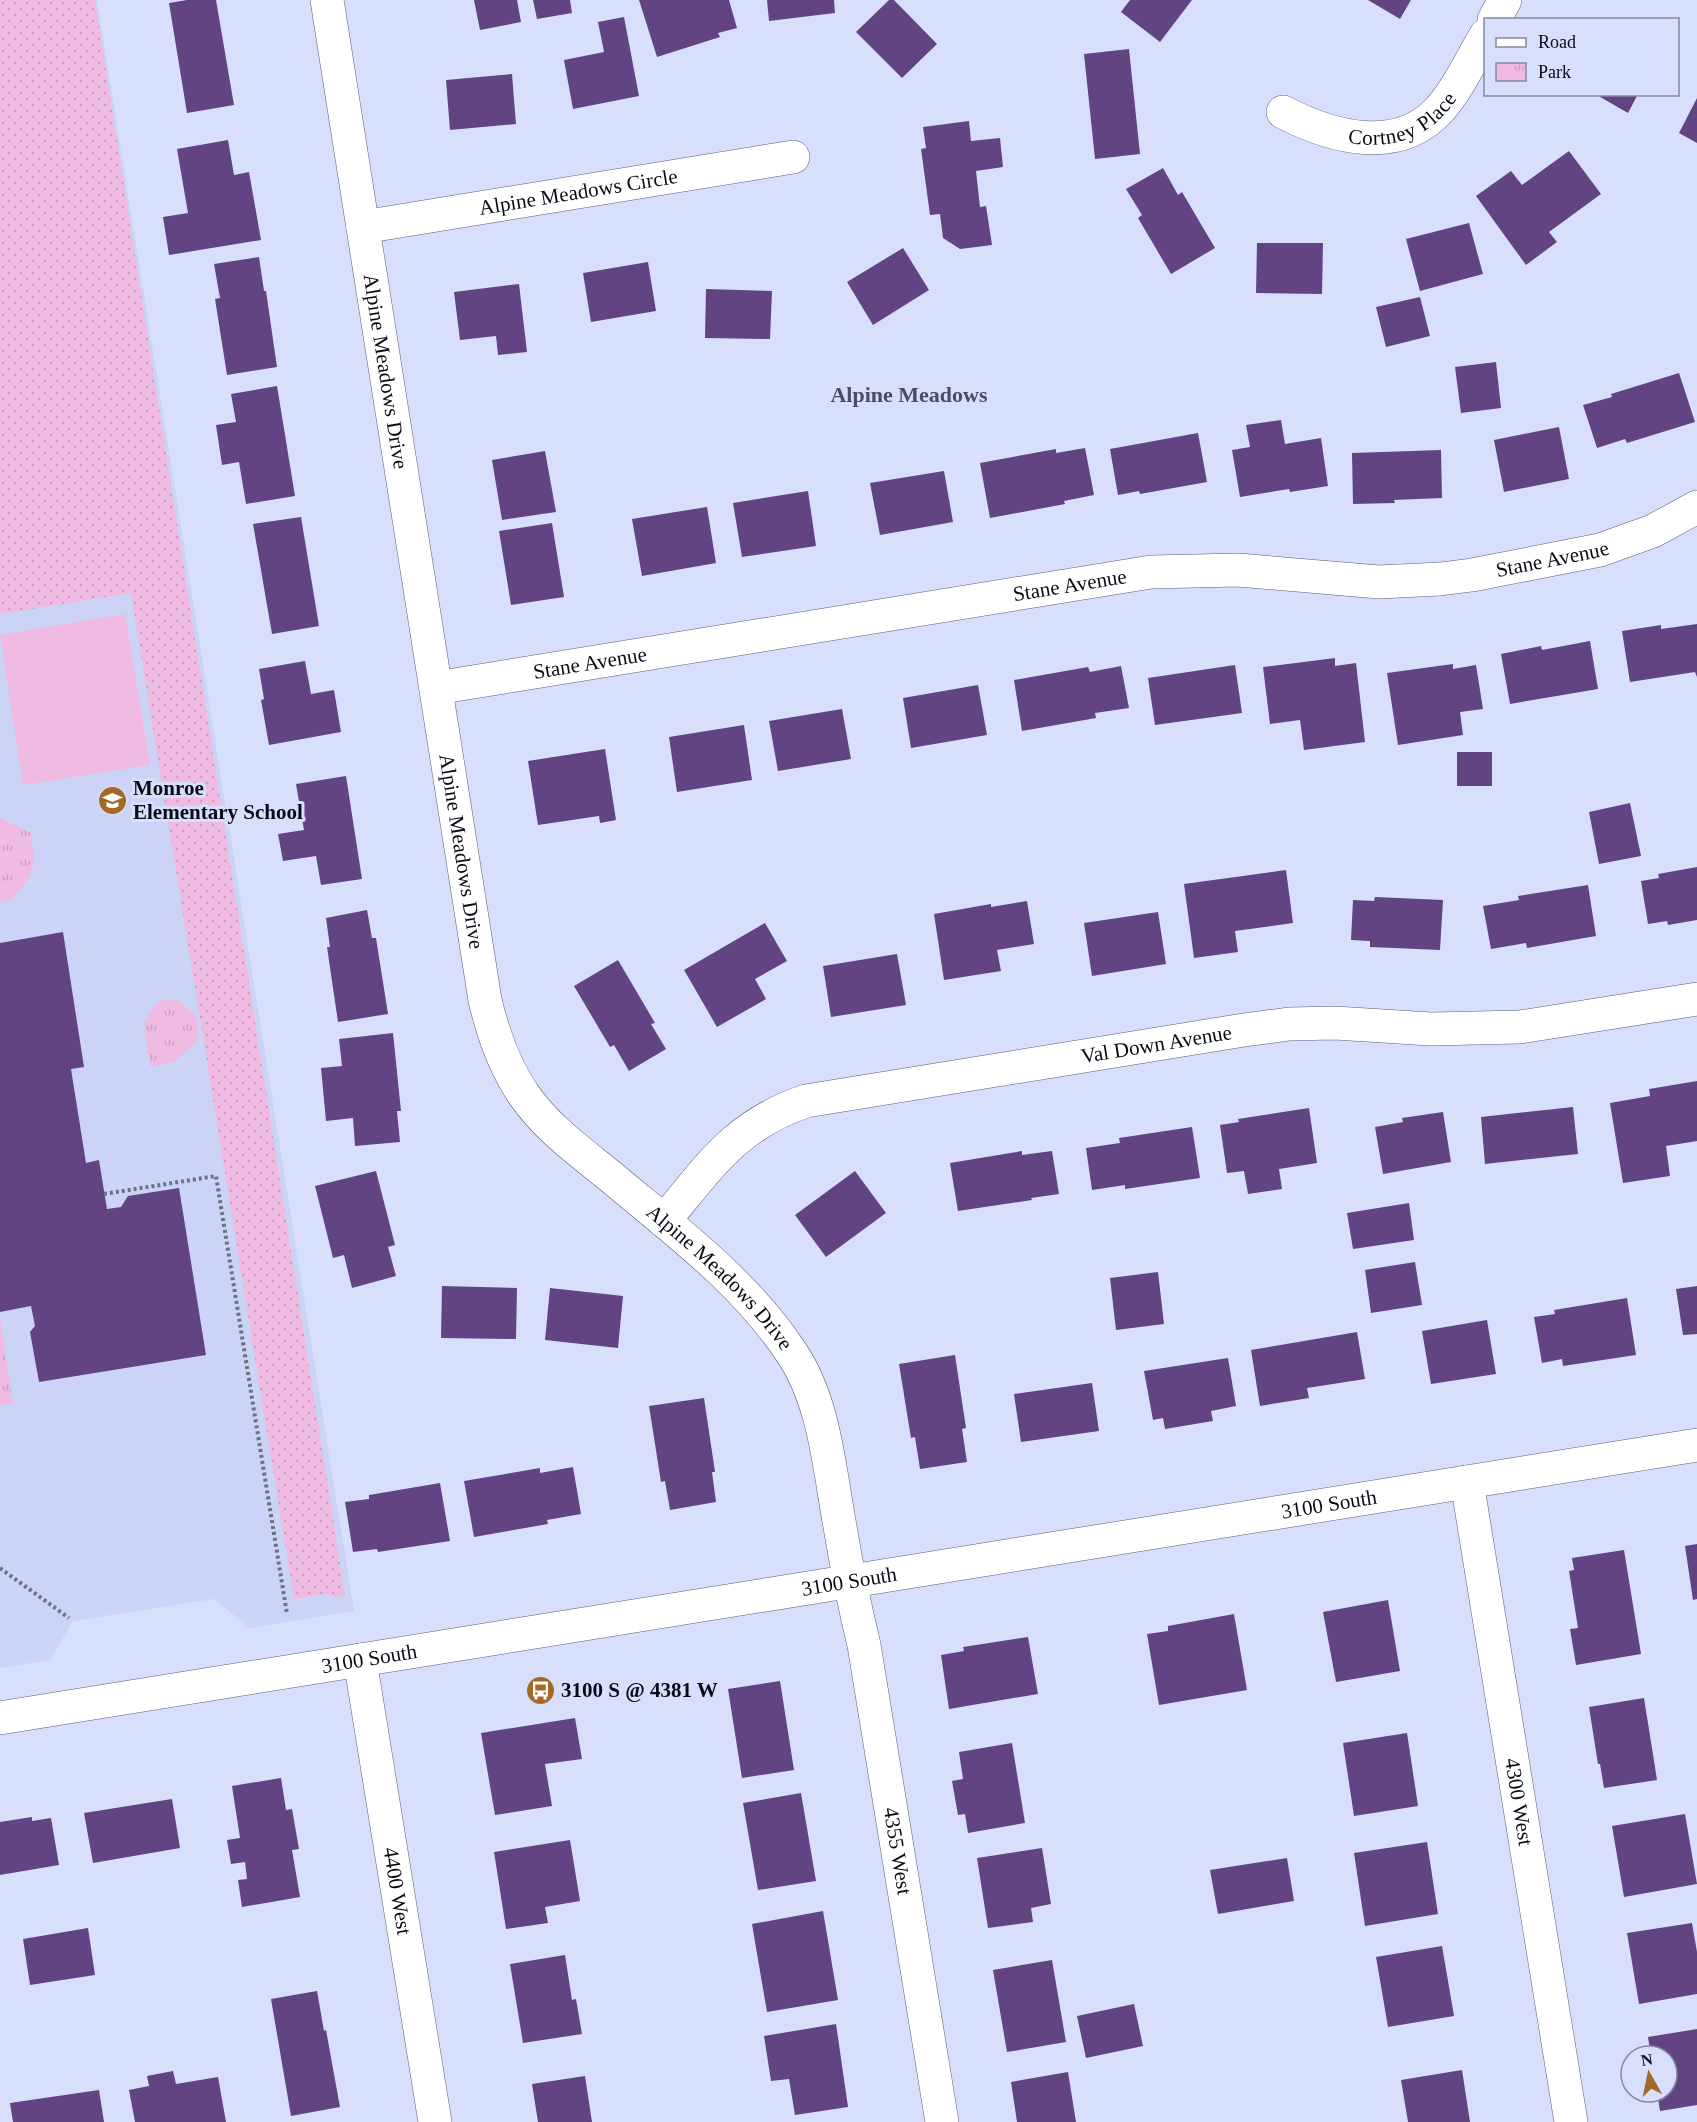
<svg xmlns="http://www.w3.org/2000/svg" width="1697" height="2122" viewBox="0 0 1697 2122" font-family="'Times New Roman',serif">
	<defs>
		<pattern id="grass-dots" width="8" height="8" patternUnits="userSpaceOnUse" patternTransform="scale(1.5)"><rect width="8" height="8" fill="#f0bbe2"/><path d="M2 2h.1M6 6h.1" fill="none" stroke="#cc9fc1" stroke-width="1.8" stroke-linecap="round"/></pattern>
		<pattern id="park-tufts" width="24" height="20" patternUnits="userSpaceOnUse" patternTransform="scale(1.5)"><rect width="24" height="20" fill="#f0bbe2"/><path d="M3 7l-1-3M5 7V3M7 7l1-3M15 17l-1-3M17 17v-4M19 17l1-3" fill="none" stroke="#cc9fc1"/></pattern>
	</defs>
	<rect width="100%" height="100%" fill="#d7dffc"/>
	<path fill="#cbd3f6" d="M0 0H97L354 1611 250 1628 214 1599 73 1621 50 1660 0 1668Z"/>
	<path fill="url(#grass-dots)" d="M0 0H95L345 1596 335 1597 327 1593 294 1599 131 593 0 614Z"/>
	<path fill="url(#park-tufts)" d="M0 818 31 833C34 857 38 868 22 887 15 896 12 900 0 902Z
		M176 999 196 1015 199 1033 195 1044 173 1062 150 1067 144 1022 158 1001Z
		M0 1318 13 1403 0 1405Z"/>
	<path fill="#f0bbe2" d="M125 614 150 765 23 785 0 635Z"/>
	<path fill="#624483" d="M187 0H216L234 105 187 113 169 3Z
		M474 0H517L521 22 480 30Z
		M533 0H570L572 13 537 19Z
		M639 0H729L737 28 718 33 720 37 657 57Z
		M767 0H834L835 13 769 21Z
		M889 0H894L937 44 902 78 856 32Z
		M1130 0H1192L1160 42 1121 12Z
		M1368 0H1411L1400 19Z
		M624 17 639 96 573 109 564 60 604 52 598 22Z
		M1129 49 1140 154 1095 159 1084 54Z
		M512 74 516 124 450 130 446 80Z
		M1595 94H1638L1628 113Z
		M1697 98V143L1679 133Z
		M969 121 971 141 1000 138 1003 167 976 171 980 207 986 206 992 245 960 249 943 238 940 214 930 215 921 149 926 148 923 127Z
		M228 140 234 175 249 172 261 240 169 255 163 217 188 213 177 149Z
		M1569 151 1601 194 1549 232 1557 242 1526 265 1476 196 1511 171 1522 185Z
		M1163 168 1178 195 1182 192 1215 248 1171 274 1138 218 1142 215 1126 189Z
		M1469 223 1483 274 1420 291 1406 239Z
		M1257 243H1323L1322 294 1256 293Z
		M903 248 929 290 873 325 847 282Z
		M259 257 264 291H266L277 367 227 375 215 299 220 298 214 264Z
		M648 262 656 311 591 322 583 273Z
		M519 284 527 352 498 355 496 336 460 340 454 292Z
		M706 289 772 291 770 339 705 338Z
		M1420 297 1430 336 1386 347 1376 307Z
		M1496 362 1501 408 1461 413 1455 367Z
		M1679 373 1695 422 1627 443 1625 439 1597 448 1583 405 1612 397 1611 394Z
		M277 386 295 496 246 504 239 462 222 465 216 425 236 422 231 394Z
		M1281 420 1285 444 1321 438 1328 486 1290 492 1289 489 1240 497 1232 450 1250 447 1246 425Z
		M1559 427 1569 479 1504 492 1494 440Z
		M1198 433 1207 482 1140 494 1139 491 1118 495 1110 449Z
		M1085 448 1094 495 1064 501 1065 504 990 518 980 463 1056 449V453Z
		M1441 450 1442 498 1394 500 1395 503 1353 504 1352 453Z
		M545 451 556 512 502 520 492 460Z
		M944 471 953 522 880 535 870 483Z
		M808 491 816 546 742 557 733 503Z
		M707 507 716 563 642 576 632 519Z
		M301 517 319 626 272 634 253 524Z
		M552 523 564 597 511 605 499 531Z
		M1697 624V677L1695 672 1630 682 1622 631 1661 625V629Z
		M1590 641 1598 689 1510 704 1501 654 1541 646 1542 650Z
		M1335 658V666L1356 663 1365 742 1304 750 1300 720 1270 724 1263 667Z
		M305 661 311 694 334 690 341 732 269 745 261 700 264 699 259 669Z
		M1453 664V669L1476 665 1483 709 1460 712 1463 735 1398 745 1387 673Z
		M1235 665 1242 713 1155 725 1148 678Z
		M1121 666 1129 708 1095 713 1096 718 1022 731 1014 680 1088 667 1090 672Z
		M978 685 987 735 911 748 903 698Z
		M842 709 851 759 778 771 769 721Z
		M744 725 752 780 677 792 669 737Z
		M605 749 616 820 600 823 599 816 538 825 528 761Z
		M1457 752H1492V786H1457Z
		M346 776 362 879 321 885 316 856 283 861 278 834 304 830 296 784Z
		M1630 803 1641 856 1599 864 1589 812Z
		M1697 867V920L1668 925 1667 921 1648 924 1641 881 1659 878 1658 874Z
		M1286 870 1293 923 1235 931 1238 952 1194 958 1184 884Z
		M1588 885 1596 936 1527 948 1526 943 1491 949 1483 906 1519 900 1518 896Z
		M1375 897 1443 900 1440 950 1370 947V941L1351 940 1353 900 1374 901Z
		M1027 901 1034 944 997 950 1001 971 944 980 934 914 991 904V907Z
		M367 910 372 938H376L388 1014 338 1022 327 947H330L326 918Z
		M1158 912 1166 964 1092 976 1084 923Z
		M765 923 787 961 755 979 766 999 717 1027 684 970Z
		M63 932 84 1067 71 1069 86 1163 99 1160 107 1209 121 1207 128 1196 179 1188 206 1355 39 1382 30 1332 35 1326 31 1306 0 1312V943Z
		M897 954 906 1005 831 1017 823 966Z
		M618 960 655 1023 651 1024 666 1049 629 1071 614 1045 610 1047 574 986Z
		M393 1033 401 1111H397L400 1142 355 1146 353 1118 326 1121 321 1068 342 1066 339 1039Z
		M1697 1081V1141L1666 1146 1670 1176 1623 1183 1610 1103 1650 1096 1649 1089Z
		M1573 1107 1578 1154 1485 1164 1481 1117Z
		M1309 1108 1317 1163 1279 1169 1282 1189 1248 1194 1244 1171 1227 1173 1220 1125 1239 1122 1238 1119Z
		M1443 1112 1451 1162 1383 1174 1375 1127 1403 1122 1402 1118Z
		M1192 1127 1200 1178 1125 1189V1185L1092 1190 1086 1148 1120 1143 1119 1138Z
		M1022 1151V1155L1052 1151 1059 1194 1031 1198 1032 1200 958 1211 950 1163Z
		M376 1171 395 1245 388 1247 396 1276 352 1288 344 1255 333 1258 315 1186Z
		M855 1171 886 1213 826 1257 795 1215Z
		M1409 1203 1414 1240 1353 1249 1347 1213Z
		M1415 1262 1422 1305 1371 1313 1365 1270Z
		M1158 1272 1164 1324 1116 1330 1110 1278Z
		M442 1286 517 1288 516 1339 441 1338Z
		M1697 1286V1334L1683 1335 1676 1289Z
		M550 1288 623 1296 618 1348 545 1340Z
		M1627 1298 1636 1355 1563 1366 1562 1359 1542 1363 1534 1317 1555 1314 1554 1310Z
		M1487 1320 1496 1374 1431 1384 1422 1331Z
		M1357 1332 1365 1379 1307 1388 1309 1398 1260 1406 1251 1350Z
		M955 1355 966 1428 962 1429 967 1462 920 1469 915 1437 911 1438 899 1364Z
		M1228 1358 1236 1406 1211 1411 1213 1421 1165 1429 1163 1418 1153 1420 1144 1371Z
		M1092 1383 1099 1431 1021 1442 1014 1394Z
		M704 1398 715 1472H712L716 1502 670 1510 665 1481 661 1482 649 1406Z
		M573 1467 581 1514 547 1520 548 1524 474 1537 464 1481 540 1468V1473Z
		M440 1483 450 1541 378 1552 377 1549 353 1552 345 1502 369 1499V1495Z
		M1697 1544V1599L1693 1600 1685 1546Z
		M1624 1550 1641 1654 1576 1665 1570 1629 1578 1628 1569 1571 1574 1570 1572 1558Z
		M1388 1600 1400 1671 1336 1682 1323 1612Z
		M1234 1614 1247 1690 1159 1705 1147 1634 1168 1631V1626Z
		M1028 1637 1038 1694 949 1709 941 1655 964 1651 963 1647Z
		M780 1681 794 1770 742 1778 728 1689Z
		M1644 1698 1657 1780 1604 1788 1600 1764H1598L1589 1707Z
		M575 1718 582 1759 545 1764 552 1806 495 1815 481 1733Z
		M1407 1733 1418 1806 1354 1816 1343 1743Z
		M1012 1743 1025 1823 968 1833 965 1814 958 1815 952 1781 963 1779 959 1752Z
		M281 1778 286 1810 292 1809 299 1849 292 1850 300 1897 242 1907 238 1880 247 1879 245 1862 231 1864 227 1840 240 1838 232 1786Z
		M801 1793 816 1881 758 1890 743 1803Z
		M172 1799 180 1848 93 1863 84 1813Z
		M1685 1814 1697 1884 1624 1897 1612 1826Z
		M32 1817V1821L51 1818 59 1865 0 1875V1822Z
		M570 1840 580 1901 545 1907 548 1923 506 1929 494 1852Z
		M1427 1842 1438 1914 1365 1926 1354 1853Z
		M1042 1848 1051 1904 1031 1908 1033 1922 988 1928 977 1858Z
		M1287 1858 1294 1901 1218 1914 1210 1870Z
		M823 1911 838 2000 767 2012 752 1924Z
		M1692 1923 1697 1952V1994L1639 2004 1627 1933Z
		M88 1928 95 1975 30 1985 23 1939Z
		M1442 1946 1454 2016 1388 2027 1376 1957Z
		M565 1955 572 2000 576 1999 582 2034 523 2043 510 1964Z
		M1052 1960 1066 2042 1007 2052 993 1970Z
		M317 1991 324 2031 326 2030 340 2107 291 2116 271 1999Z
		M1134 2004 1143 2046 1086 2058 1077 2016Z
		M836 2024 848 2107 795 2115 789 2079 771 2081 764 2036Z
		M1697 2029V2105L1660 2111 1657 2092H1667V2056H1651L1648 2037Z
		M1462 2070 1470 2122H1408L1401 2080Z
		M173 2071 176 2084 218 2077 226 2122H135L129 2090 149 2086 147 2076Z
		M1068 2072 1076 2122H1017L1011 2082Z
		M585 2076 592 2122H538L532 2084Z
		M99 2090 104 2122H13L10 2103Z"/>
	<g fill="none" stroke-linecap="round" stroke-linejoin="round">
		<defs>
			<g id="street">
				<path id="s1" d="M327 0 485 1000C493 1034 504 1066 524 1095 547 1128 579 1151 610 1176 674 1230 744 1281 791 1352 824 1400 829 1465 839 1521 846 1563 854 1604 864 1645L942 2122"/>
				<path d="M1494 20 1505 0"/>
				<path id="s2" d="M1283 112C1331 137 1398 156 1440 109 1459 88 1471 59 1486 35"/>
				<path id="s3" d="M363 227 793 157"/>
				<path id="s4" d="M436 688 1151 572 1238 570 1379 582 1440 579 1472 575 1600 550 1653 531 1697 507"/>
				<path id="s5" d="M664 1221C710 1166 735 1125 806 1101L1244 1030 1289 1024 1335 1023 1431 1029 1520 1027 1697 999"/>
				<path id="s6" d="M1467 1482 1571 2122"/>
			</g>
			<g id="secondary">
				<path id="s7" d="M360 1660 435 2122"/>
				<path id="s8" d="M0 1718 1697 1445"/>
			</g>
		</defs>
		<use href="#street" stroke="#585e76" stroke-width="34"/>
		<use href="#secondary" stroke="#585e76" stroke-width="34"/>
		<path stroke="#6c7184" stroke-width="4" stroke-dasharray="3 3" stroke-linecap="butt" d="M104 1194 216 1176 287 1614
			M0 1568 69 1618"/>
		<use href="#street" stroke="#fff" stroke-width="33"/>
		<use href="#secondary" stroke="#fff" stroke-width="33"/>
	</g>
	<defs>
		<symbol id="school-disc" viewBox="-11 -11 22 22"><circle r="9.5" fill="#a36a27" stroke="#d7dffc"/><path d="M0-5L7-2L0 1L-7-2ZM-4 1L0 2.5L4 1V4Q0 6-4 4Z" fill="#fff"/></symbol>
		<symbol id="bus-disc" viewBox="-11 -11 22 22"><circle r="9.5" fill="#a36a27" stroke="#d7dffc"/><path d="M-5-6H5V4H4V6H2V4H-2V6H-4V4H-5ZM-3.5-4V0h7V-4ZM-3.5 1.2v1.5H-2V1.2ZM2 1.2v1.5H3.5V1.2Z" fill="#fff"/></symbol>
	</defs>
	<g fill-rule="evenodd">
		<use href="#school-disc" x="96" y="784" width="33" height="33"/>
		<use href="#bus-disc" x="524" y="1674" width="33" height="33"/>
	</g>
	<g text-anchor="middle" stroke-width="6" stroke-linejoin="round" paint-order="stroke">
		<g font-size="21" fill="#090b14" stroke="#d7dffc">
			<text dy="7" stroke="none"><textPath href="#s2" startOffset="129">Cortney Place</textPath></text>
			<text dy="7" stroke="none"><textPath href="#s3" startOffset="218">Alpine Meadows Circle</textPath></text>
			<text dy="7" stroke="none"><textPath href="#s1" startOffset="376">Alpine Meadows Drive</textPath></text>
			<text dy="7" stroke="none"><textPath href="#s4" startOffset="1128">Stane Avenue</textPath></text>
			<text dy="7" stroke="none"><textPath href="#s4" startOffset="642">Stane Avenue</textPath></text>
			<text dy="7" stroke="none"><textPath href="#s4" startOffset="156">Stane Avenue</textPath></text>
			<text dy="7" stroke="none"><textPath href="#s1" startOffset="862">Alpine Meadows Drive</textPath></text>
			<text dy="7" stroke="none"><textPath href="#s5" startOffset="544">Val Down Avenue</textPath></text>
			<text dy="7" stroke="none"><textPath href="#s1" startOffset="1384">Alpine Meadows Drive</textPath></text>
			<text dy="7" stroke="none"><textPath href="#s8" startOffset="1346">3100 South</textPath></text>
			<text dy="7" stroke="none"><textPath href="#s8" startOffset="860">3100 South</textPath></text>
			<text dy="7" stroke="none"><textPath href="#s8" startOffset="374">3100 South</textPath></text>
			<text dy="7" stroke="none"><textPath href="#s6" startOffset="324">4300 West</textPath></text>
			<text dy="7" stroke="none"><textPath href="#s1" startOffset="2000">4355 West</textPath></text>
			<text dy="7" stroke="none"><textPath href="#s7" startOffset="234">4400 West</textPath></text>
		</g>
		<g font-size="21" font-weight="bold" fill="#090b14" stroke="#d7dffc" text-anchor="start">
			<text x="133" y="795">Monroe<tspan x="133" dy="24">Elementary School</tspan></text>
			<text x="561" y="1697">3100 S @ 4381 W</text>
		</g>
		<g font-size="22" font-weight="bold" fill="#474d65" stroke="#d7dffc">
			<text x="909" y="402">Alpine Meadows</text>
		</g>
	</g>
	<rect x="1484" y="18" width="195" height="78" fill="#d7dffc" stroke="#858a9f" stroke-width="1.5"/>
	<rect x="1496" y="38" width="30" height="9" fill="#ffffff" stroke="#858a9f" stroke-width="1.5"/>
	<text x="1538" y="48" font-size="18" fill="#090b14">Road</text>
	<rect x="1496" y="63" width="30" height="18" fill="url(#park-tufts)" stroke="#858a9f" stroke-width="1.5"/>
	<text x="1538" y="78" font-size="18" fill="#090b14">Park</text>
	<g transform="translate(1649 2074) rotate(351)"><circle r="28" fill="#d7dffc" stroke="#858a9f" stroke-width="1.5"/>
	<path d="M0-4.5L10 22L0 15L-10 22Z" fill="#a36a27"/>
	<text y="-9" font-size="16" font-weight="bold" text-anchor="middle" fill="#090b14">N</text>
	</g>
</svg>
